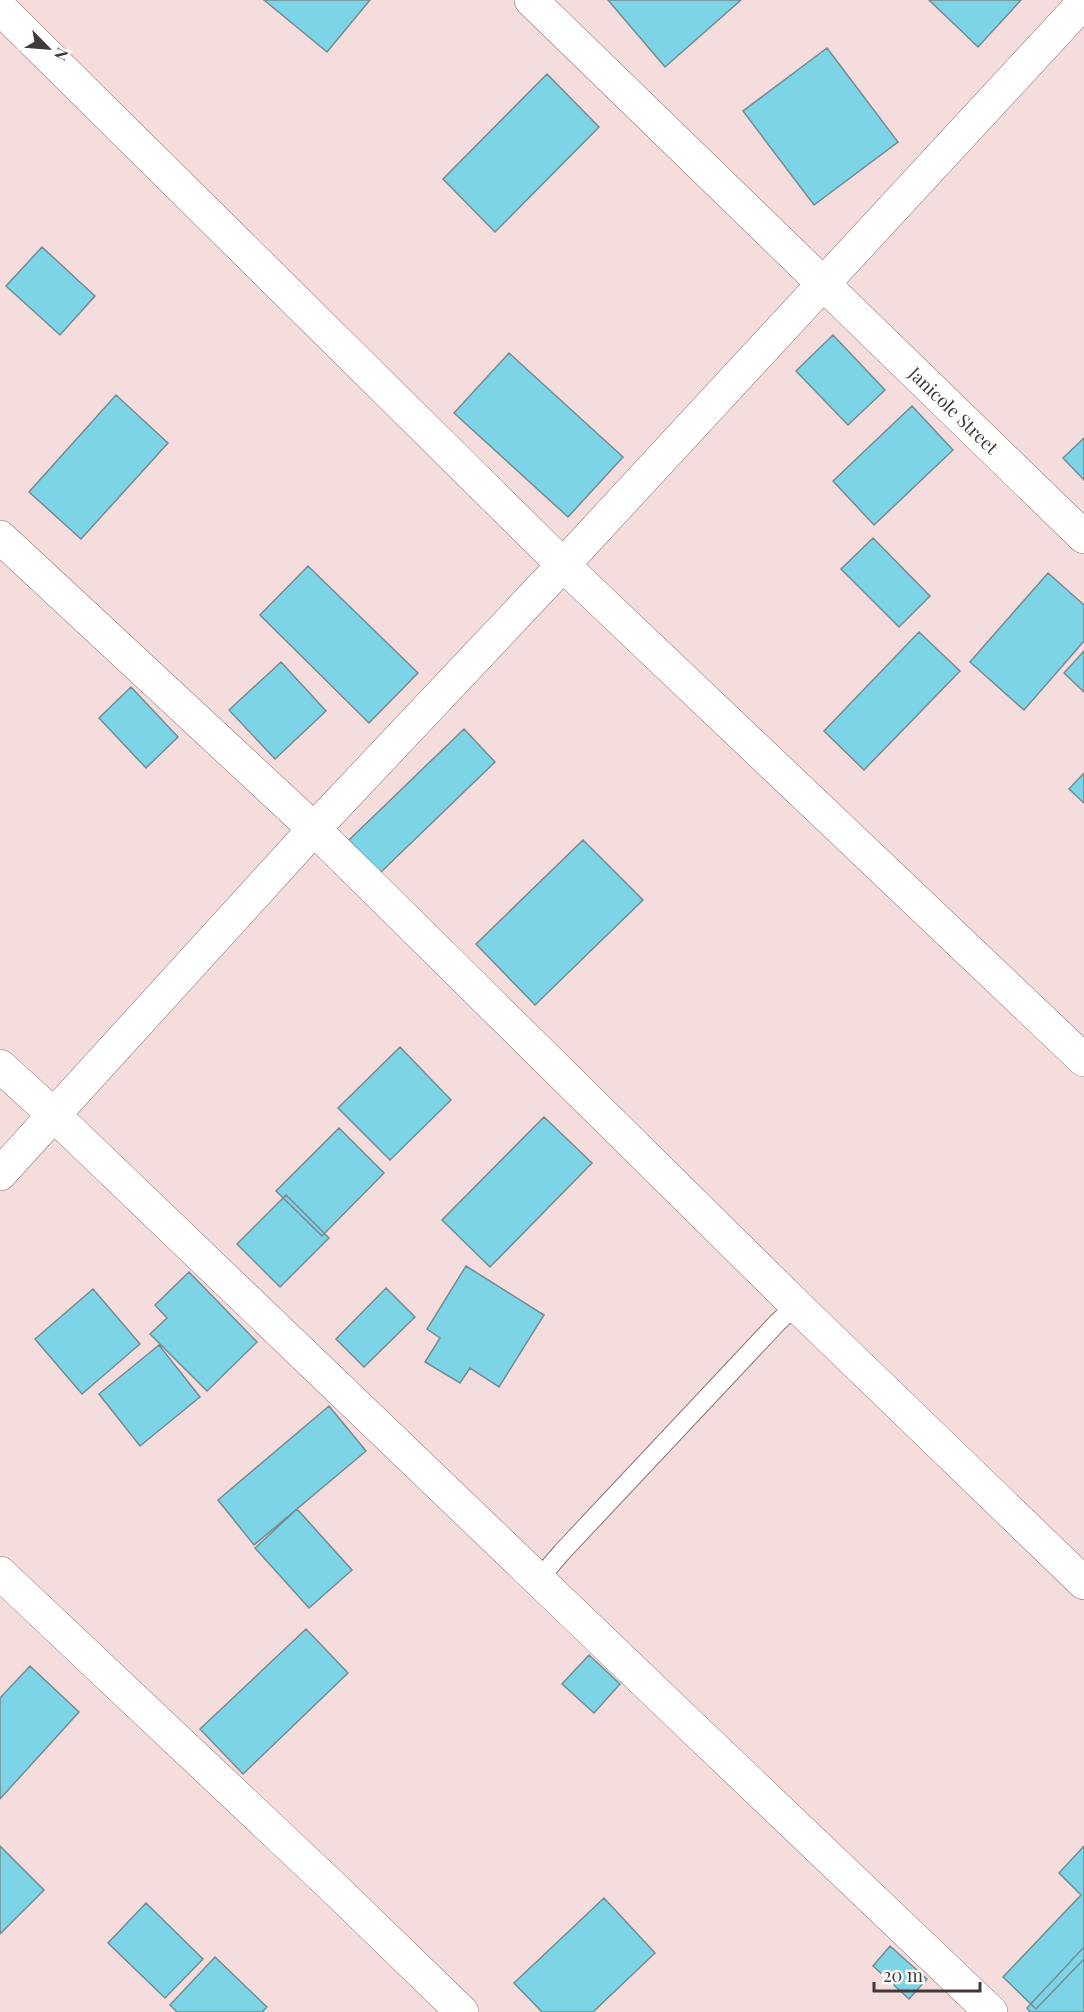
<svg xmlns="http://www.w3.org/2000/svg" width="1084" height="2012" viewBox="0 0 1084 2012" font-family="'Playfair Display',serif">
	<rect width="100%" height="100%" fill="#f6dddd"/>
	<path fill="#7dd4e7" stroke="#748b91" stroke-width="1.5" d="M264 0H370L327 52Z
		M608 0H741L665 67Z
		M929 0H1021L978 47Z
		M827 48 898 142 814 205 743 111Z
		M547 74 599 127 495 232 443 179Z
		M42 247 95 296 60 335 6 286Z
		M833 335 885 390 848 425 796 371Z
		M509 353 623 457 568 517 454 413Z
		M116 395 168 443 81 539 29 492Z
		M912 406 953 450 874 525 833 481Z
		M1084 438V480L1063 458Z
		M873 538 930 596 899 627 841 569Z
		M308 566 418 673 369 723 260 615Z
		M1048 573 1084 605V641L1024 710 970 662Z
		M919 632 960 671 864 770 824 731Z
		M1084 651V692L1064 673Z
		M281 662 326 711 275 759 229 710Z
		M131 687 178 737 146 768 99 718Z
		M464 729 495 762 380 873 349 840Z
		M1084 773V803L1069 789Z
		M583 840 643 900 535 1005 476 944Z
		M400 1047 451 1100 390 1160 338 1108Z
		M544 1117 592 1163 490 1267 442 1220Z
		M339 1128 384 1173 322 1236 276 1191Z
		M286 1195 329 1238 280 1287 237 1244Z
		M466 1266 544 1315 499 1387 470 1368 460 1383 425 1362 440 1338 427 1329Z
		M189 1272 257 1342 207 1391 150 1334 167 1318 155 1305Z
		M386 1288 415 1317 364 1367 336 1339Z
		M93 1289 140 1344 82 1394 35 1339Z
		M159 1345 200 1397 140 1446 99 1394Z
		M329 1406 366 1451 254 1545 218 1500Z
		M297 1509 352 1570 309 1608 255 1548Z
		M306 1629 348 1673 243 1774 200 1729Z
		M589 1655 620 1684 594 1713 562 1684Z
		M30 1666 79 1712 0 1799V1698Z
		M0 1846 44 1890 0 1934Z
		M1084 1846V1959L1036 2009 1003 1977 1081 1895 1059 1873Z
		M604 1898 655 1953 593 2012H542L514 1983Z
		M146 1903 203 1959 165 1998 108 1943Z
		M890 1946 927 1979 909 1999 873 1966Z
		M1084 1947V2012H1030L1027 2008Z
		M215 1957 267 2007 262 2012H177L170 2005Z"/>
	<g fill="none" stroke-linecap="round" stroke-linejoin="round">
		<defs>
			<path id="service" d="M538 1580 562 1552 777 1323 796 1305"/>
			<path id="minor" d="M531 0 1084 537
				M0 8 563 565 1084 1060
				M0 537 314 829 796 1305 1084 1583
				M0 1066 55 1116 693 1728 991 2012
				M0 1174 314 829 563 565 1084 2
				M0 1573 333 1887 462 2012"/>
		</defs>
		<use href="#service" stroke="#897373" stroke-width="20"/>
		<use href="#minor" stroke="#897373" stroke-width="34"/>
		<use href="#service" stroke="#fff" stroke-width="18"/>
		<use href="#minor" stroke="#fff" stroke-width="33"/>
	</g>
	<g text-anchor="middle" stroke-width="4.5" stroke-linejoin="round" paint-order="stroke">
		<g font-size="18" fill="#433939" stroke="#fff">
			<text transform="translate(953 411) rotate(44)" y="6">Janicole Street</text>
		</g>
	</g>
	<g transform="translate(48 48) rotate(115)" stroke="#ffffff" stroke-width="4.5" paint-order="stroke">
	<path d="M0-4.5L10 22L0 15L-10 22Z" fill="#433939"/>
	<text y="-9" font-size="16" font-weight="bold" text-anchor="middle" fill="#433939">N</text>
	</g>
	<path d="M874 1982v9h106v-9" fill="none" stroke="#433939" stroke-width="3"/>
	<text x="883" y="1982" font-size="18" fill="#433939" stroke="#ffffff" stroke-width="4.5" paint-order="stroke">20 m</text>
</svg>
